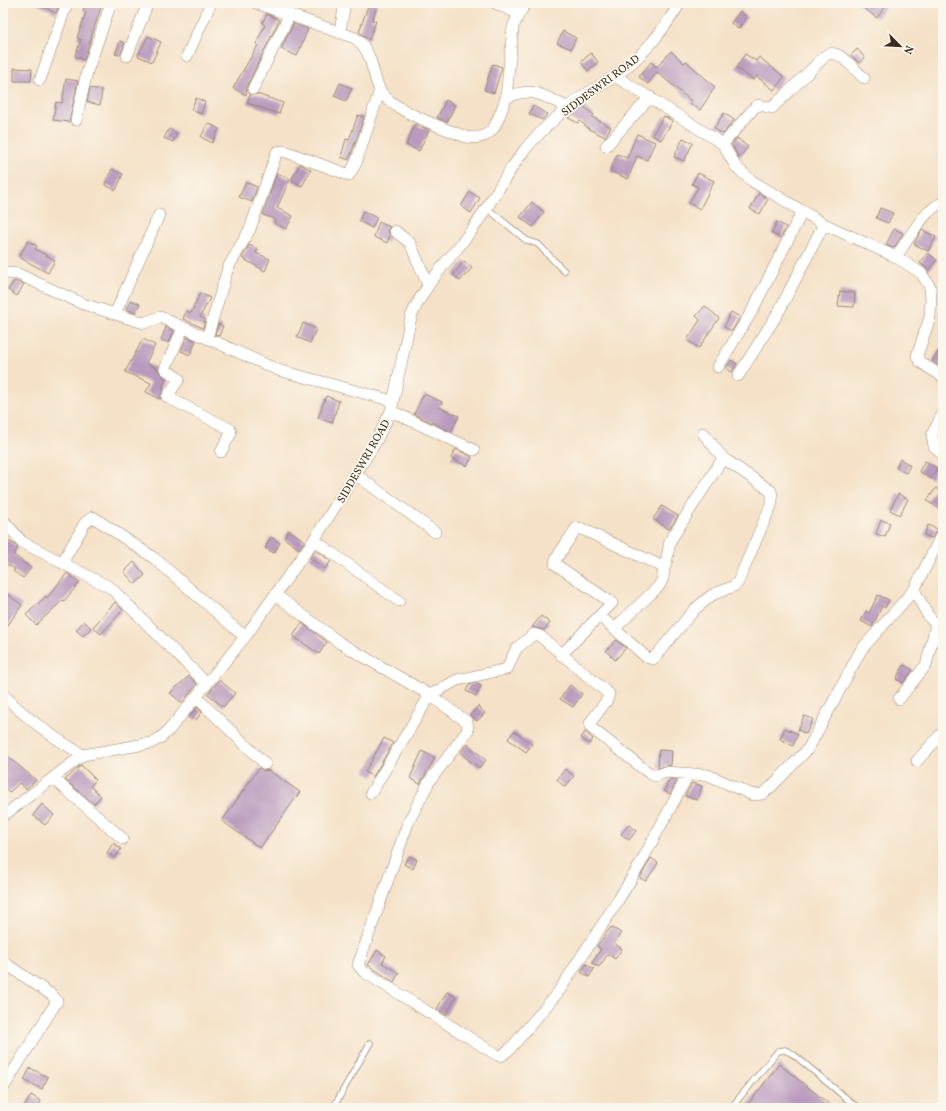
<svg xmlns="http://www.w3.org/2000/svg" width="946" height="1111" viewBox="0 0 946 1111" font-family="Vollkorn,serif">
	<rect width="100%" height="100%" fill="#fbf7ec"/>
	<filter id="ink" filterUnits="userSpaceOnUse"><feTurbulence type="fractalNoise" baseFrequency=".025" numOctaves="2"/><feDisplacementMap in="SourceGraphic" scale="8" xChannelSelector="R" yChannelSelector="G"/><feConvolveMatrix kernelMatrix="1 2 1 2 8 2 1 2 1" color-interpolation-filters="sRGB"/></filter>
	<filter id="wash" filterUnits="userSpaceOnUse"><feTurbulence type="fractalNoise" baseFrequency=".012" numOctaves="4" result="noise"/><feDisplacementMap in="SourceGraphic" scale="16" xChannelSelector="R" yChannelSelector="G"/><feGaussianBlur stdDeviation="0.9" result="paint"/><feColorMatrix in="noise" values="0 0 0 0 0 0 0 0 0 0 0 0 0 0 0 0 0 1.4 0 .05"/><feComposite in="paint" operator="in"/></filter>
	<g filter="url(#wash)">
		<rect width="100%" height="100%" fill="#f5e1c7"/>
		<g id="blocks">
			<path fill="#b99abe" d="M35 3H60L56 13Z
				M86 3 101 7 84 60 75 56 81 40 77 38 86 12 83 11Z
				M369 3H378L372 20 376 21 369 40 359 32Z
				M857 3H888L877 18Z
				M740 11 747 17 738 29 731 23Z
				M267 14 279 20 247 86 246 95 233 88 258 45 256 44 265 25 262 23Z
				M293 24 308 29 297 56 281 49Z
				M563 31 576 38 571 49 557 43Z
				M148 36 161 42 152 62 138 56Z
				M120 41 125 43 120 55 115 54Z
				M857 49 865 58 859 63 851 55Z
				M671 51 684 63 686 61 715 87 700 110 690 103 691 101 657 72 648 84 639 77 651 62 657 67Z
				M591 53 598 62 588 71 581 62Z
				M745 54 756 61 759 57 784 77 774 90 756 76 754 80 736 68Z
				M493 64 502 67 494 93 484 90Z
				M14 68 32 69 31 81H14Z
				M66 79 78 81 69 122 53 120 56 102 62 103Z
				M340 83 352 88 346 101 334 96Z
				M90 88 102 90 100 105 87 102Z
				M257 94 283 103 279 114 247 103 250 95Z
				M196 98 205 102 201 114 191 110Z
				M446 100 455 105 447 122 437 118Z
				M582 105 594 115 592 117 611 127 605 137 589 129 580 121 578 123 568 118Z
				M533 106 547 114 543 120 529 114Z
				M724 113 734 120 723 134 714 128Z
				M358 115 364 117 349 160 341 157 346 139 349 140Z
				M664 116 673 121 661 140 652 135Z
				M208 123 219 129 212 143 201 137Z
				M415 124 429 130 419 151 406 145Z
				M169 129 177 133 173 142 164 138Z
				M637 134 655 142 647 160 637 156 628 179 610 171 617 154 627 158Z
				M683 138 693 143 684 161 674 157Z
				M737 138 748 147 739 158 732 145Z
				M300 164 311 170 302 186 291 180Z
				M112 169 123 174 116 190 105 185Z
				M277 173 290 179 277 208 293 216 286 229 274 223 275 219 263 215Z
				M698 173 714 181 700 209 689 203 698 187 692 184Z
				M246 182 257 187 252 202 239 197Z
				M470 192 480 198 471 213 461 206Z
				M759 193 768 199 760 214 750 209Z
				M532 202 544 212 533 227 520 217Z
				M880 208 893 213 888 223 876 218Z
				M363 211 377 218 372 228 359 221Z
				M379 222 390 227 388 230 390 235 387 243 374 237Z
				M777 222 786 227 781 238 771 233Z
				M894 229 903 233 894 248 886 245Z
				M922 230 936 237 928 251 914 244Z
				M28 241 37 246 35 249 55 260 48 273 19 257Z
				M249 245 258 249 256 253 270 259 265 271 242 258Z
				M928 253 937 260 929 270 920 263Z
				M464 261 472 268 460 281 453 275Z
				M14 281 24 284 17 296 8 290Z
				M840 291 855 293 854 307 838 306Z
				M200 293 210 298 200 317 205 319 203 328 183 319 186 311 191 313Z
				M131 300 140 304 135 313 126 309Z
				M705 306 719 318 699 348 687 340 700 320 696 316Z
				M731 312 740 317 732 331 724 327Z
				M303 323 316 329 310 343 297 337Z
				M218 324 223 326 219 336 215 334Z
				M166 327 174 331 169 343 161 340Z
				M187 337 196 341 190 355 181 351Z
				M143 339 155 345 146 363 158 369 161 374 166 379 162 387 164 388 160 399 146 392 151 383 125 372Z
				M943 344V360L939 366 932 361Z
				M731 360 737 364 732 372 726 368Z
				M424 394 442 402 439 407 459 416 451 432 414 414Z
				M326 396 339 401 332 423 318 418Z
				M456 449 472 457 467 466 451 458Z
				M900 459 910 465 906 473 896 468Z
				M925 461 937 468 931 479 919 471Z
				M936 488 943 493V511L927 501Z
				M898 494 908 499 900 515 890 510Z
				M662 506 678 516 669 529 653 519Z
				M881 520 890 523 885 537 876 534Z
				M928 525 937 529 932 538 924 535Z
				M289 530 305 541 299 549 284 538Z
				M3 537 18 547 14 555 31 568 23 578 13 571 15 569 3 562Z
				M271 537 280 543 274 553 265 548Z
				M316 550 331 561 325 569 310 558Z
				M134 562 145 575 135 584 124 572Z
				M67 573 80 582 64 601 63 600 36 625 26 615 46 596 47 598Z
				M3 591 22 605 3 632Z
				M878 595 889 600 885 608 882 606 872 627 861 621 866 611 869 613Z
				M115 602 123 610 101 634 93 627Z
				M541 616 550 623 544 630 532 627Z
				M84 621 91 628 83 636 76 630Z
				M302 623 327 642 319 654 293 636Z
				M616 640 626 648 615 660 606 651Z
				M904 665 913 670 903 683 896 679Z
				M189 676 197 684 182 703 170 693Z
				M219 680 235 693 223 707 208 694Z
				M475 683 481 686 476 696 466 691 469 685Z
				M570 685 582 694 573 707 560 699Z
				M478 706 485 713 477 721 470 715Z
				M197 707 202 712 196 720 190 716Z
				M804 716 813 719 806 734 798 730Z
				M785 728 798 734 793 746 780 739Z
				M514 731 532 744 526 752 508 739Z
				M585 732 593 739 589 744 581 738Z
				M384 738 393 743 373 777 365 772Z
				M467 744 486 760 479 768 460 753Z
				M659 750 672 751 671 765 658 768Z
				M422 751 435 758 420 784 410 778Z
				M3 753 36 780 26 789 19 783 9 793 3 786Z
				M81 765 96 780 90 786 101 796 94 804 65 780Z
				M259 768 264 771 268 770 300 792 260 848 222 821Z
				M565 769 574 776 565 787 557 780Z
				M670 779 677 780 670 794 664 791Z
				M692 783 702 786 697 800 685 796Z
				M42 804 54 815 45 825 33 815Z
				M629 825 636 831 629 840 621 834Z
				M113 843 121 849 115 858 107 853Z
				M409 856 417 860 413 869 404 864Z
				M651 858 658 863 646 881 640 878Z
				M611 927 621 933 614 943 622 949 615 959 608 954 599 967 592 963 601 949 597 946Z
				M377 950 386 956 382 963 399 973 394 982 368 965Z
				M586 964 594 969 589 977 581 972Z
				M447 992 456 997 446 1015 437 1009Z
				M779 1064 834 1108H745Z
				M30 1068 48 1077 42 1089 24 1080Z
				M31 1095 41 1101 38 1108H24Z"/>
		</g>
	</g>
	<g filter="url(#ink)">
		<use href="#blocks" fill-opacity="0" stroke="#988672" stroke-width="1"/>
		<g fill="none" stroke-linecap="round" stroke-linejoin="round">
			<defs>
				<path id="lane" d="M488 209 526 240 538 244 564 271
					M333 1108 370 1043
					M731 1108 778 1051 785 1050 793 1054 858 1108"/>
				<path id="street" d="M256 3 355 38C373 51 371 72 380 90 390 110 444 128 466 137 495 142 497 121 506 98 532 85 543 96 567 107
					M495 3 519 14
					M340 31 345 3
					M127 56 148 3
					M187 56 211 3
					M615 76 723 144 736 167 752 181 824 224 896 257 921 273 930 287 931 299 930 317 917 356 920 362 943 377
					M40 80 67 3
					M253 89 290 14
					M506 98 513 27 519 14 526 3
					M76 120 87 72 111 3
					M723 144 755 107 759 105 772 108 826 55C840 48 854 70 864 78
					M606 146 650 97
					M395 231 410 243 428 285
					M896 257C907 242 925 207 943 203
					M3 274 6 273 18 274 83 304 144 323 160 317 278 370 393 401
					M115 314 159 215
					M183 328 165 369 179 379 167 397 230 429 231 433 221 452
					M207 338 228 268 250 229 277 152 284 151 349 175 356 163 380 90
					M718 367 752 311 802 212
					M738 376 778 313 824 224
					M391 411 474 450
					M943 413 932 435 934 446 943 455
					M355 474 435 532
					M3 520 22 542 111 588 207 684
					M943 532 914 590 929 617 943 631
					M314 540 399 601
					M62 563 85 523 93 517 154 558 245 637
					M276 595 340 643 430 695 467 722 468 730 429 782 408 823 358 965 364 972 497 1055 501 1056 510 1049 559 991 617 902 639 866 689 773
					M600 616 646 657 653 659 695 609 712 595 734 586 738 582 772 503V495L771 491 723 458 703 433
					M614 629 659 586 663 578 664 566
					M561 655 612 603 555 564 556 559 575 530 577 528 582 529 661 566 666 564 670 541 723 458
					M3 694C26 719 54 738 83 755
					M196 697 265 764
					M899 699 926 665 936 625
					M917 761 943 732
					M53 778 123 839
					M371 793 430 695 457 680 507 669 516 649 534 634 540 636 609 694 607 700 590 723V727L649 773 655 776 666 772 708 775 753 795 762 794 771 787 808 749 861 650 914 590
					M3 816 83 755 151 743 160 738 169 730 245 637 314 540 375 443 391 411 411 317C424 284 450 259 471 231 490 205 504 177 523 152 535 136 551 122 566 109 580 96 598 87 614 77 644 55 661 34 680 3
					M3 962 52 995 57 1001 3 1088"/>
			</defs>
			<use href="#lane" stroke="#988672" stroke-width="7"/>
			<use href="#street" stroke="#988672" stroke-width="12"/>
			<use href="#lane" stroke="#fff" stroke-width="5.5"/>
			<use href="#street" stroke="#fff" stroke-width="11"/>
		</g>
	</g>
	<g text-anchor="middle" stroke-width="3.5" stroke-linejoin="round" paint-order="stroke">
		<g font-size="11" fill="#3b2a1e" stroke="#fbf7ec">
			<text transform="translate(600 85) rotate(-37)" y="4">SIDDESWRI ROAD</text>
			<text transform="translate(363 461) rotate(-60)" y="4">SIDDESWRI ROAD</text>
		</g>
	</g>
	<rect width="946" height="1111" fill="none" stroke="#fbf7ec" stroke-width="16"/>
	<g transform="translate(900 46) rotate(114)" stroke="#fbf7ec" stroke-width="3" paint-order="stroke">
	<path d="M0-3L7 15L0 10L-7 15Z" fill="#3b2a1e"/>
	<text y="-6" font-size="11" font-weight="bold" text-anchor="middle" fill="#3b2a1e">N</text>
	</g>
</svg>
